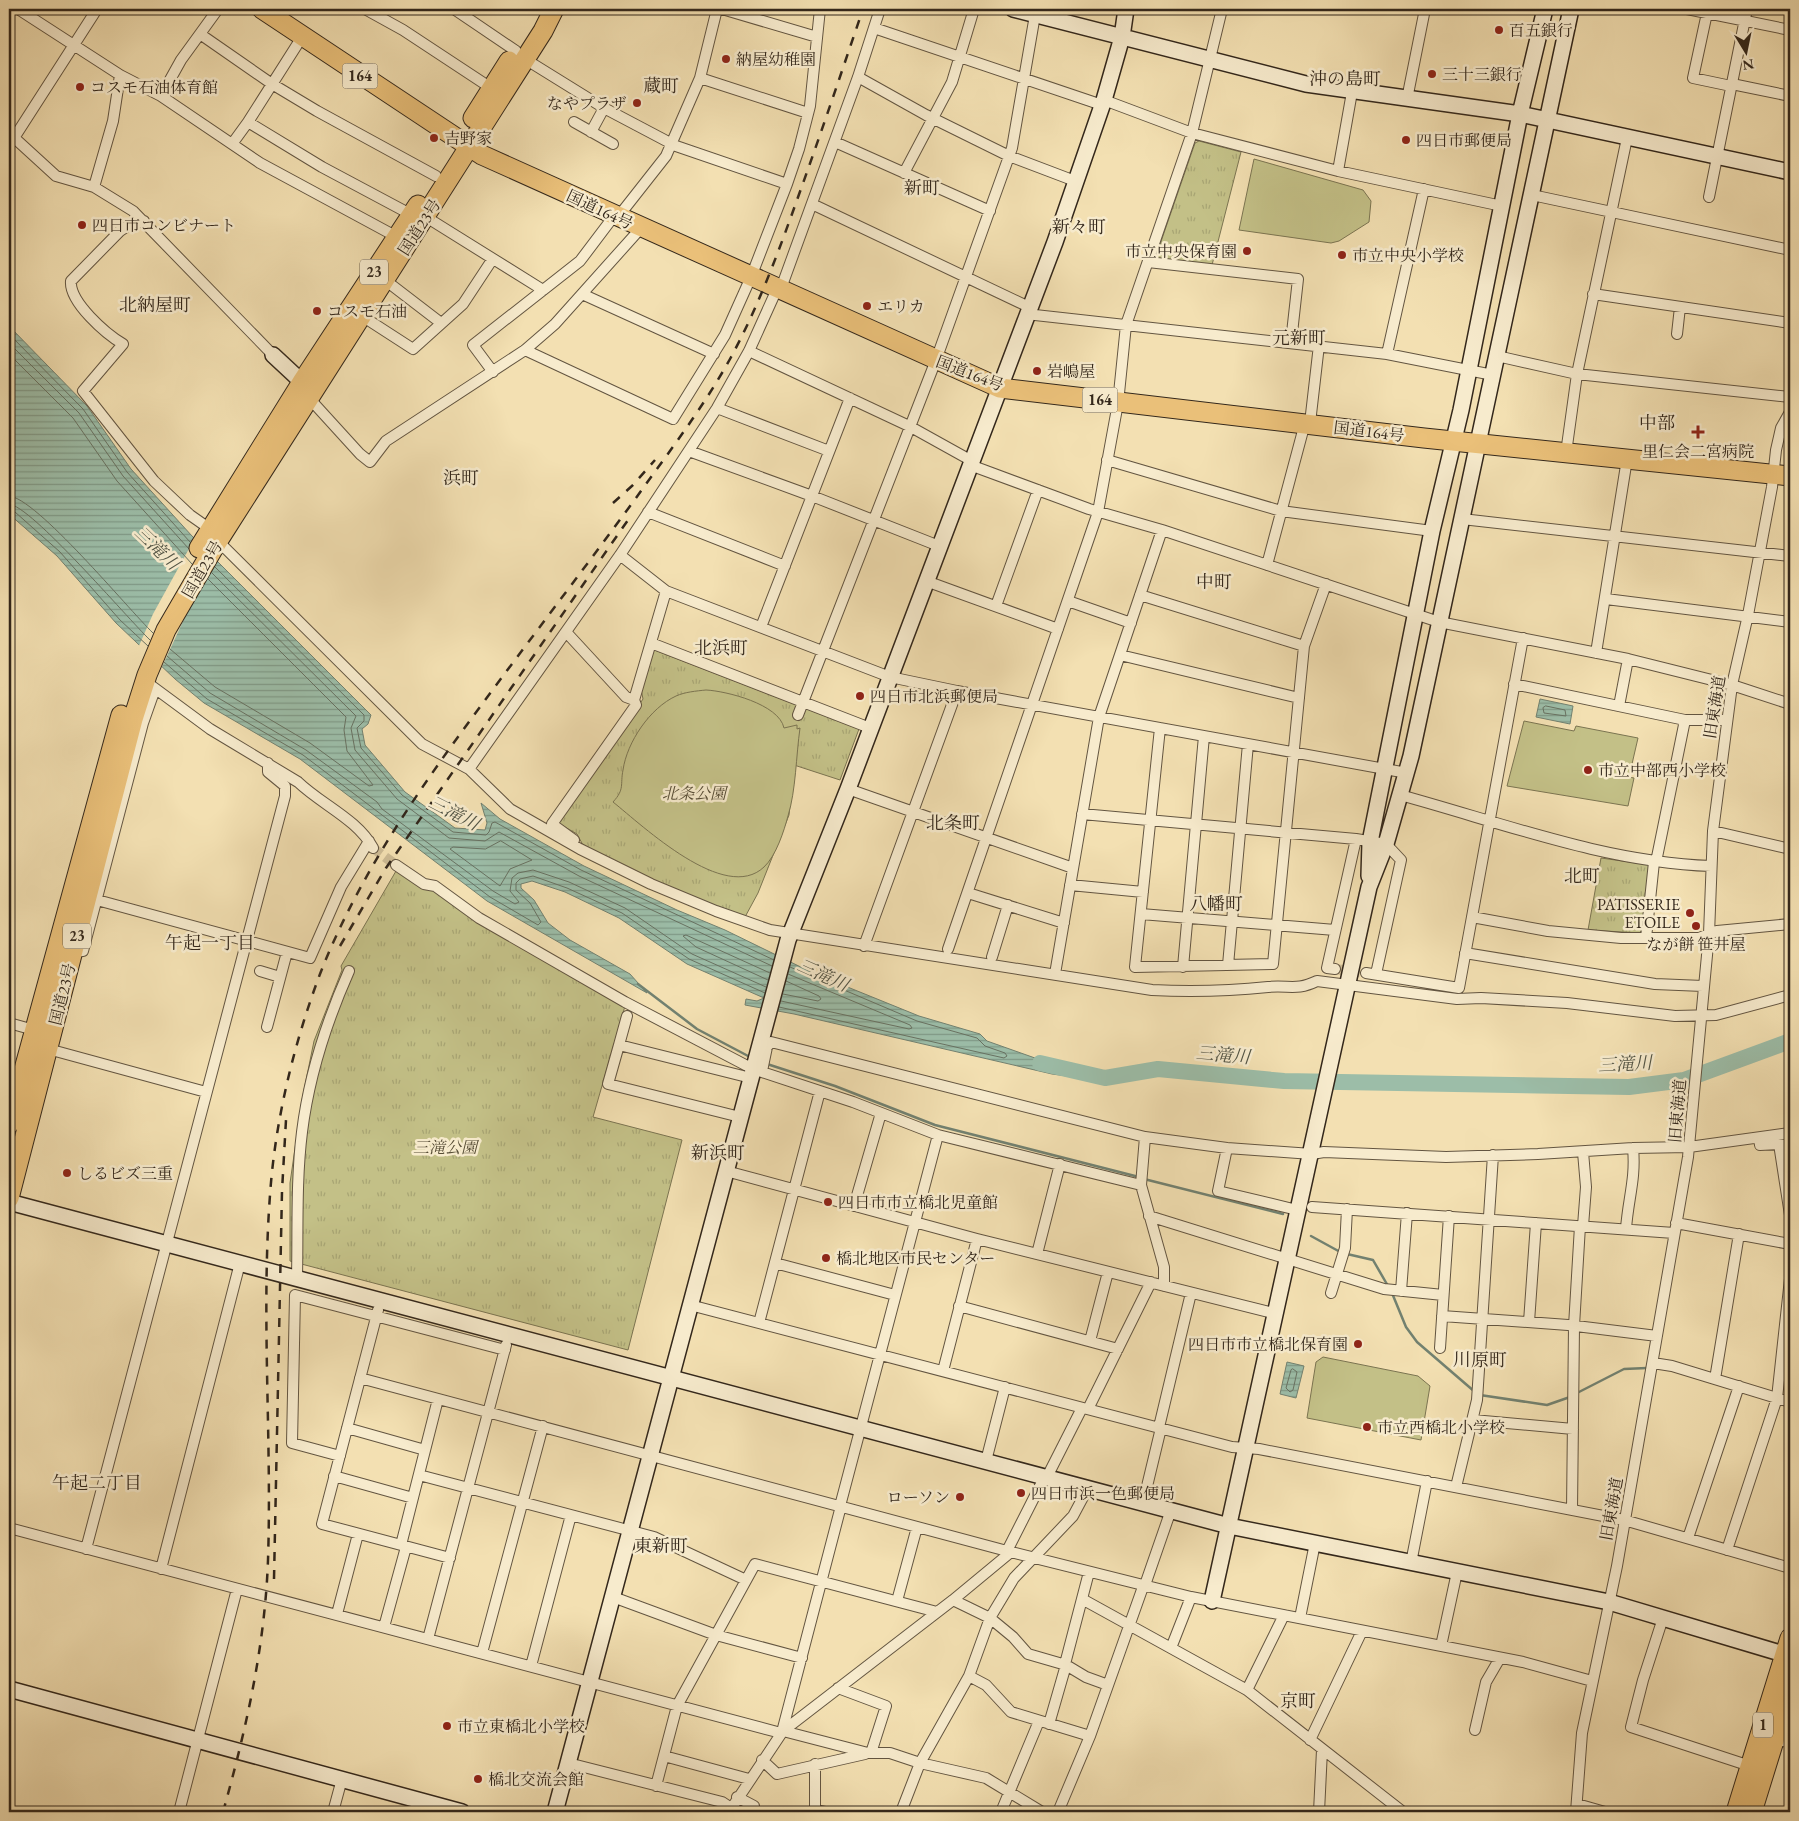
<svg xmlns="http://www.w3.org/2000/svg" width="1799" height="1821" viewBox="0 0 1799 1821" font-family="'EB Garamond','Noto Serif JP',serif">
	<defs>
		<pattern id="grass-tufts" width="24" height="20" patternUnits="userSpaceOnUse" patternTransform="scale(1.25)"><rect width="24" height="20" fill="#c3c087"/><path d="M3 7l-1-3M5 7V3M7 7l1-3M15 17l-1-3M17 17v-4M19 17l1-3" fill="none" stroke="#a8a574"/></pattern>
		<pattern id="water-rules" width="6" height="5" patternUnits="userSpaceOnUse" patternTransform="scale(1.25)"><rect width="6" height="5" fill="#9cbda8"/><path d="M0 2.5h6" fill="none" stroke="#809a88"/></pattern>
	</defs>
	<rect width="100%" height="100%" fill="#f3e0b2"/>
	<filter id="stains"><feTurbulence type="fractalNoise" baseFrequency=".004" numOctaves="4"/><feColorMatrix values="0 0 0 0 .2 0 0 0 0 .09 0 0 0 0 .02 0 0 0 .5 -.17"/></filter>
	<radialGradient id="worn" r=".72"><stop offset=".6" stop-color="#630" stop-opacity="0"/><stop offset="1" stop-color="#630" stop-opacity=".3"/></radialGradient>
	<path fill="url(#grass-tufts)" stroke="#7b7451" d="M1199 141 1241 152 1212 265 1159 260 1156 256 1195 143Z
		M652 649 859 729 840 780 794 765 789 815 758 893 745 917 677 892 584 847 577 834 558 823 643 699 641 689Z
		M1601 858 1651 865 1644 924 1640 933 1588 930Z
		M396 871 434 890 625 1006 593 1117 682 1140 628 1350 290 1261V1183L302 1100 314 1041 342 970 341 966Z"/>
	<path fill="#c3c087" stroke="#7b7451" d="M1254 159 1363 190 1371 201 1369 222 1339 241 1331 243 1239 230Z
		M706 690C726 691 779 704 784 728L797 725V729L800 728C796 756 796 790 788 816 784 831 776 856 764 867 725 904 643 826 613 802 625 789 620 785 623 770 627 742 650 708 676 696 685 692 696 691 706 690Z
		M1524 721 1574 731 1576 726 1638 738 1629 777 1634 778 1628 806 1507 786Z
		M1323 1357 1418 1376 1430 1386 1421 1440 1307 1418 1316 1362Z"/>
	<path fill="url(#water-rules)" stroke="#728170" d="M9 326 87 406 131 469 192 536 371 715 368 724 362 729 365 745 405 792 455 828 485 830 487 823 481 803 500 819 584 866 677 910 725 930 813 973 919 1016 980 1034 987 1041 1097 1080 1052 1074 794 1014 745 1005 746 999 757 1001 764 998 687 964 619 918 565 892 532 881 521 884V888L534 900 548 923 570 940 630 974 647 993 487 901 300 759 204 703 175 679 116 623 57 556 9 514Z
		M1540 699 1573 706 1570 724 1536 717Z
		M1287 1362 1304 1366 1296 1398 1280 1394Z"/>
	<path fill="#f3e0b2" d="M196 536 217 559 196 593 161 669 138 648 153 614Z"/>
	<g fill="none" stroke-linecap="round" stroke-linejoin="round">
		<path stroke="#687262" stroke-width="1" d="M9 334 83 409 127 472 190 542
			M9 343 79 413 123 476 189 549
			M9 354 73 418 117 481 192 564
			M9 496C36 497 128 609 153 633
			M9 504C31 505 127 618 150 640
			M9 510 15 512 60 552 120 620 148 646
			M215 567 364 715V721L357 728 361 748 402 795 453 832 486 835 489 832 492 823 495 822 581 870 774 960
			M212 573 356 716 351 728 355 750 397 799 449 838 485 841 499 832 579 876 772 966
			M170 649 215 687 310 743 369 786 373 785 347 751 344 730 346 717 208 579
			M167 656 210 693 306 750 377 802 382 809 493 891 515 904 519 902 510 891 512 878 518 873 533 870 569 882 625 908 692 954 766 987
			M164 662 207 699 303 755 490 897 538 925 541 922 530 903 516 890V883L520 879 533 876 567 888 622 913 689 959 765 993
			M1546 706 1565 710 1566 716 1544 713 1543 708Z
			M501 841 532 860 510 869 500 886 450 849 453 847 485 849Z
			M768 980 696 947 683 936 686 935 770 973
			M783 994 818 1001 821 999 819 996 786 981
			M781 1001 909 1029 912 1028 910 1025 788 974
			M779 1007 1004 1058 1007 1056 1005 1053 985 1046 977 1038 917 1021 790 967
			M1293 1369 1297 1372 1293 1390 1290 1392 1286 1388 1291 1370Z"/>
		<path stroke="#728170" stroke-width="2.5" d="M638 984 697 1029 750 1057
			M767 1064 835 1086 935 1125 1139 1177
			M1144 1179 1283 1214
			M1311 1236 1342 1253
			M1347 1254 1373 1260 1388 1286
			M1392 1293 1406 1327 1417 1342 1475 1392
			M1577 1393 1624 1369 1647 1368
			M1480 1395 1547 1405 1570 1397"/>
		<path stroke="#9cbda8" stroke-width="16" d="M1040 1063 1105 1078 1158 1069 1284 1081 1629 1087 1684 1080 1790 1041"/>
		<path stroke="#cdbb94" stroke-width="10" stroke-dasharray="10 5" stroke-linecap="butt" d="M373 848 396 865
			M1335 969 1366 973"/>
		<defs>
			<path id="street" d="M18 9 120 75 161 96 260 163 397 237
				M365 9 403 30 491 88
				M454 9 516 51
				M722 9 817 37
				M1687 9 1790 30
				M1707 13 1693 78 1731 86
				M874 28 1102 105
				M200 34 272 84 317 111 436 176
				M525 59 604 108 676 146 787 184
				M858 77 926 115 1009 156 1075 181
				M700 78 808 113
				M1732 84 1790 96
				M161 96 181 60 218 9
				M1407 99 1425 9
				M1104 100 1192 133 1338 171 1502 206
				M248 122 322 167 412 215
				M574 122 613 144
				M591 132 604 108
				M9 133 56 176 94 187 133 211 273 355
				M14 138 97 9
				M835 142 990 211
				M232 144 248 122 302 37
				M1338 171 1352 92
				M904 173 952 82 974 9
				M94 187 113 121 120 75
				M1532 195 1790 250
				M1709 197 1747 9
				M812 204 1029 307
				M426 217 543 290
				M618 217 666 156 700 78 717 9
				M144 221 129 225 120 231 71 281C69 302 106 334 123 344L83 391 154 481 190 515 210 529
				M1148 262 1298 279 1291 342
				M385 280 441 323
				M780 291 858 77 880 9
				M582 294 714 354
				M1593 294 1790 323
				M1026 314 1387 354 1493 375
				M362 316 413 349 463 304 492 260
				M1677 334 1680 307
				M525 350 673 419 725 335 751 277 787 184 799 149 810 106 820 9
				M749 351 909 426 972 461
				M1387 354 1424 189
				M1497 356 1577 374 1790 397
				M493 372 473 345 580 261 614 216
				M309 398 360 454 370 462 386 441 525 350 555 324 641 228
				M717 408 829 451
				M1310 423 1319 345
				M689 451 812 496 939 546
				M1566 453 1577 374 1627 138
				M1107 460 1281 511 1432 531
				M970 465 1089 509 1162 530 1439 622 1628 659 1732 685 1790 704
				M648 512 785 566
				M1462 519 1790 556
				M218 541 422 744 469 769 510 809 580 849 651 884 716 911 770 930 1152 990C1191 992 1229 991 1268 987 1290 985 1296 991 1317 981L1457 999 1481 998 1567 1003 1675 1016 1716 1015 1790 995
				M620 555 666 591 890 677 957 691 1407 773
				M1267 565 1305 423
				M926 581 1058 629
				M1140 595 1304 646
				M1606 599 1790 622
				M1068 601 1131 623
				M996 606 1038 490
				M761 627 850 398
				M566 632 626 697 634 700 666 591
				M651 643 870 728
				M1596 653 1627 459
				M1120 655 1299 698
				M145 681 210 729 298 782C322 805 357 819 373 848
				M1514 684 1685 720H1727
				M1619 706 1628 659
				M798 715 936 360 1012 148 1035 15
				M1160 728 1135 967 1273 964 1304 646 1326 584
				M469 769 620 555 717 408 749 351 777 289
				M848 789 1073 868
				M1400 795C1503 823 1604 862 1711 866
				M1082 814 1356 839 1386 844 1401 860 1376 974
				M1713 831 1790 849
				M574 840 552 824 636 705 634 700
				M1656 862 1685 720
				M396 865 424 884 435 886 479 918 625 1002 753 1069 853 1102 938 1135 1141 1185 1164 1267V1286
				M1070 885 1143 892
				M968 893 1064 923
				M97 900 310 958 341 887 369 841
				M1141 914 1335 930
				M1472 917 1548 931 1621 938H1699L1717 931 1790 924
				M1646 938 1654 862
				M864 946 957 691
				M948 949 1098 512 1118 403 1126 325 1192 133 1222 9
				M73 952 83 951 143 723 155 689
				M1465 953 1655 984 1703 986
				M992 957 1008 905
				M1228 965 1248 744
				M1183 967 1204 736
				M1335 969 1327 968 1356 839
				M260 971 280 977
				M1366 973 1459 988 1523 638
				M1055 974 1099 717 1162 530
				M9 1023 34 1030
				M267 1027 287 952
				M619 1045 627 1016
				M48 1049 206 1092
				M762 1071 767 1047 771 1042 1145 1137 1227 1148 1312 1154 1324 1152 1446 1157 1538 1154 1633 1148 1689 1147 1790 1133
				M740 1117 608 1084 619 1045 751 1078
				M1759 1138 1760 1145 1779 1144 1790 1215
				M1779 1144 1790 1146
				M1227 1148 1218 1191 1293 1209
				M1583 1152 1586 1187 1583 1226
				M726 1171 977 1239 1277 1314
				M1141 1185 1145 1137
				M854 1206 881 1113
				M1312 1207 1674 1233
				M1149 1216 1384 1289 1443 1295
				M1676 1223 1790 1244
				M1626 1229C1628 1199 1636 1179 1633 1148
				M1037 1254 1060 1164
				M775 1263 895 1295
				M297 1278C298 1230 296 1180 302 1132 309 1075 326 1023 349 971
				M1401 1291 1407 1213
				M1331 1293 1345 1248 1347 1209
				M690 1305 1232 1447 1259 1449 1624 1520 1790 1568
				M959 1306 1118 1349
				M378 1310 322 1524 450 1558
				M1442 1316 1568 1325 1657 1336
				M1529 1322 1536 1223
				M759 1323 820 1091
				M1090 1341 1108 1272
				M1440 1348 1449 1216
				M1653 1363 1672 1366 1790 1402
				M943 1371 977 1239
				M360 1378 1007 1551 1191 1597 1523 1662 1592 1681
				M1715 1379 1739 1234
				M1088 1409 1151 1282
				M1473 1420 1573 1429
				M1159 1427 1191 1293
				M347 1428 425 1450
				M340 1456 292 1443 295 1295 505 1350
				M986 1461 1005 1387
				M419 1475 654 1537 746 1580
				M334 1476 413 1498
				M1047 1477 1082 1408
				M1456 1487 1477 1400 1493 1155
				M1143 1503 1161 1428
				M840 1506 938 1135
				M1572 1510 1574 1326 1580 1226
				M9 1528 781 1733
				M1688 1538 1739 1386
				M401 1545 438 1399
				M86 1549 285 796V786L268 772V763
				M1727 1550 1777 1398 1790 1279
				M1007 1551 1045 1476
				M1411 1563 1427 1481
				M161 1569 240 1263
				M1145 1585 1171 1510
				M613 1597 716 1635 802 1658
				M1082 1599 1247 1690 1403 1812
				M953 1600 1011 1552
				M897 1601 917 1527
				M337 1614 358 1534
				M1300 1618 1315 1543
				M1663 1618 1643 1680 1631 1727 1750 1766
				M384 1627 406 1547
				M428 1639 506 1345
				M1441 1646 1457 1572
				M1171 1648 1191 1597
				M482 1653 543 1426
				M1065 1664 1089 1572
				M531 1666 571 1515
				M969 1676 986 1685 1011 1712 1090 1736
				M838 1688 886 1706 871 1753
				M1247 1690 1284 1615
				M1049 1724 1066 1665
				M1475 1730 1486 1682 1500 1658
				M783 1731 868 1753H890L920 1763 986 1778 1042 1812
				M782 1732 841 1506
				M1776 1739 1790 1743
				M1310 1740 1362 1631
				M664 1756 749 1779
				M762 1760 777 1774 865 1754
				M568 1763 722 1802 731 1808
				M815 1764V1810L825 1812
				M656 1786 677 1706 755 1564 937 1612
				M737 1797 754 1806V1812
				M1577 1804 1605 1812
				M179 1812 237 1589
				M333 1812 342 1779
				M729 1812 783 1731 953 1600 990 1618 1013 1637 1028 1654 1066 1665 1086 1677 1108 1685
				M901 1812 920 1763 969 1676 990 1618 1014 1578 1073 1516 1088 1488
				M1001 1812 1039 1721
				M1058 1812 1090 1736 1144 1584
				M1319 1812 1322 1750
				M1576 1812 1582 1733 1617 1566 1688 1157 1709 934 1713 831 1732 685 1748 615 1772 487 1776 450 1781 428 1790 412"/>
			<path id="secondary" d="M1013 9 1306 84 1520 114 1790 172
				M273 355 302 382 306 392
				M1369 876 1370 842 1432 531 1461 410 1520 114 1545 9
				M9 1202 1229 1526 1609 1602 1790 1656
				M1212 1601 1369 887 1386 844 1411 756 1571 9
				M9 1689 462 1812
				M555 1812 788 940 848 789 1055 242 1104 100 1122 37 1126 9"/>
			<path id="highway" d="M262 9 482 155 1000 388 1424 438 1790 476
				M473 118 509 61
				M199 548 302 382 418 205
				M9 1124 121 715
				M9 1198 133 719 147 675 166 630 216 544 543 31 554 9
				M1736 1812 1790 1638
				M1752 1812 1790 1689"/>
		</defs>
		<use href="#street" stroke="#635541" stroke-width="12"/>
		<use href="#secondary" stroke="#33271b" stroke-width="18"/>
		<use href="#highway" stroke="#33271b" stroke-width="21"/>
		<use href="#street" stroke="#f7ebcd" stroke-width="10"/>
		<use href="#secondary" stroke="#f7ebcd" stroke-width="15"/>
		<use href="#highway" stroke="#eac079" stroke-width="19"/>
		<path stroke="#33271b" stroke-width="2.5" stroke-dasharray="9 9" stroke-linecap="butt" d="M613 503 633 485 655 460
			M340 946 386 868 628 520
			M274 1579 282 1191 286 1120
			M223 1812C246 1730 265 1646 268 1560 272 1439 261 1316 270 1195 275 1121 294 1043 320 974 361 869 427 778 494 688 541 625 589 562 636 498 668 453 703 408 730 359 760 304 781 245 802 186 823 127 843 68 863 9"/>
	</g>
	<g fill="#8f2418" stroke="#f7ebcd" stroke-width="2">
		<circle cx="1499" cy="30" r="5"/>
		<circle cx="726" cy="59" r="5"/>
		<circle cx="1432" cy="74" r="5"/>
		<circle cx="80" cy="87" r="5"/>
		<circle cx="637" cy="103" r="5"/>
		<circle cx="434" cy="138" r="5"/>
		<circle cx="1406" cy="140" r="5"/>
		<circle cx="82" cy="225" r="5"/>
		<circle cx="1247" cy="251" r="5"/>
		<circle cx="1342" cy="255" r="5"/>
		<circle cx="867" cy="306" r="5"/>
		<circle cx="317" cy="311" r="5"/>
		<circle cx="1037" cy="371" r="5"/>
		<path d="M1695.5 424.5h5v5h5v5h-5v5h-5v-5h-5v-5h5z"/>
		<circle cx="860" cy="696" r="5"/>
		<circle cx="1588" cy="770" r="5"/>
		<circle cx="1690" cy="913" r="5"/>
		<circle cx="1696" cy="926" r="5"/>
		<circle cx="67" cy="1173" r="5"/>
		<circle cx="828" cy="1202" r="5"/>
		<circle cx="826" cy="1258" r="5"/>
		<circle cx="1358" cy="1344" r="5"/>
		<circle cx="1367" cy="1427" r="5"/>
		<circle cx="1021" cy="1493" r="5"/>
		<circle cx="960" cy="1497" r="5"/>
		<circle cx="447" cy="1726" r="5"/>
		<circle cx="478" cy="1779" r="5"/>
	</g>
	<g text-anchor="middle" stroke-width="5" stroke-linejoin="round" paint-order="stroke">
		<g fill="#f7ebcd" stroke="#6e6250" stroke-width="1">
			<rect x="342.5" y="63.5" width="35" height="25" rx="4"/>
			<rect x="360" y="259.5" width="28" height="25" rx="4"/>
			<rect x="1082.5" y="387.5" width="35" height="25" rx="4"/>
			<rect x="63" y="923.5" width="28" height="25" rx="4"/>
			<rect x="1753" y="1712.5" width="20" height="25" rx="4"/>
		</g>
		<g font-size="15" font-weight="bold" fill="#33271b">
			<text x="360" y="81">164</text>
			<text x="374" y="277">23</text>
			<text x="1100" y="405">164</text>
			<text x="77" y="941">23</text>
			<text x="1763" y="1730">1</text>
		</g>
		<g font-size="16" fill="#33271b" stroke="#f7ebcd" text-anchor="start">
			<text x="1509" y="36">百五銀行</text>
			<text x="736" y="65">納屋幼稚園</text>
			<text x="1442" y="80">三十三銀行</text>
			<text x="90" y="93">コスモ石油体育館</text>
			<text x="627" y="109" text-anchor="end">なやプラザ</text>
			<text x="444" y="144">吉野家</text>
			<text x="1416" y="146">四日市郵便局</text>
			<text x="92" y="231">四日市コンビナート</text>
			<text x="1237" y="257" text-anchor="end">市立中央保育園</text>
			<text x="1352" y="261">市立中央小学校</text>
			<text x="877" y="312">エリカ</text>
			<text x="327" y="317">コスモ石油</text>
			<text x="1047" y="377">岩嶋屋</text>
			<text x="1698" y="457" text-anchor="middle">里仁会二宮病院</text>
			<text x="870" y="702">四日市北浜郵便局</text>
			<text x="1598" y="776">市立中部西小学校</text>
			<text x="1680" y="910" text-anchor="end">PATISSERIE<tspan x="1680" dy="18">ETOILE</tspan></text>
			<text x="1696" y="950" text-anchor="middle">なが餅 笹井屋</text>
			<text x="77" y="1179">しるビズ三重</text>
			<text x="838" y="1208">四日市市立橋北児童館</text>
			<text x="836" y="1264">橋北地区市民センター</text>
			<text x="1348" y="1350" text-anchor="end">四日市市立橋北保育園</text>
			<text x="1377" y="1433">市立西橋北小学校</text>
			<text x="1031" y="1499">四日市浜一色郵便局</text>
			<text x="950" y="1503" text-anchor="end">ローソン</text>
			<text x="457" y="1732">市立東橋北小学校</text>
			<text x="488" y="1785">橋北交流会館</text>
		</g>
		<g font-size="16" fill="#33271b" stroke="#f7ebcd">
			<text transform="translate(600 209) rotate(25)" y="6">国道164号</text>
			<text transform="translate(419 227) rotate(-57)" y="6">国道23号</text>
			<text transform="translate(970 373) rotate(21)" y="6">国道164号</text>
			<text transform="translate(1369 431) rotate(7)" y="6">国道164号</text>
			<text transform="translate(202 569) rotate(-60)" y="6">国道23号</text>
			<text transform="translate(1714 707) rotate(-81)" y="6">旧東海道</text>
			<text transform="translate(62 994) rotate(-76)" y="6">国道23号</text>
			<text transform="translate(1677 1111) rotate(-85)" y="6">旧東海道</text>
			<text transform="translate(1611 1509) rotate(-80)" y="6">旧東海道</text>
		</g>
		<g font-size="16" font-style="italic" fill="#574d36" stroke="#f7ebcd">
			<text x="694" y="799">北条公園</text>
			<text x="445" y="1153">三滝公園</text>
		</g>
		<g font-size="18" fill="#33271b" stroke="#f7ebcd">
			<text x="1345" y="85">沖の島町</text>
			<text x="661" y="92">蔵町</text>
			<text x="922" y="194">新町</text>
			<text x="1079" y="233">新々町</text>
			<text x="155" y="311">北納屋町</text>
			<text x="1299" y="344">元新町</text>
			<text x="1657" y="429">中部</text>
			<text x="461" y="484">浜町</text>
			<text x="1214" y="588">中町</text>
			<text x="721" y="654">北浜町</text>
			<text x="953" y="829">北条町</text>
			<text x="1582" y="882">北町</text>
			<text x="1216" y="910">八幡町</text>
			<text x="210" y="949">午起一丁目</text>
			<text x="718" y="1159">新浜町</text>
			<text x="1480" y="1366">川原町</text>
			<text x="97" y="1489">午起二丁目</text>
			<text x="661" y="1552">東新町</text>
			<text x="1298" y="1707">京町</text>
		</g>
		<g font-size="18" font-style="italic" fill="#525445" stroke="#f7ebcd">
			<text transform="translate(157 548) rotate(44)" y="6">三滝川</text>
			<text transform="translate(454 813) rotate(27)" y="6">三滝川</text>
			<text transform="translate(823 975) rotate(24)" y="6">三滝川</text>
			<text transform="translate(1223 1055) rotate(5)" y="6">三滝川</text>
			<text transform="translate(1625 1064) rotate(-3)" y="6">三滝川</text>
		</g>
	</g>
	<rect width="1799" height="1821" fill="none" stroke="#f3e0b2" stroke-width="30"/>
	<rect x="10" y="10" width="1779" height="1801" fill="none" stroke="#33271b" stroke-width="2.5"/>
	<rect x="15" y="15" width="1769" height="1791" fill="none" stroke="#33271b"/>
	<g transform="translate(1746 52) rotate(170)" stroke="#f7ebcd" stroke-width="4" paint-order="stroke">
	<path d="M0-4L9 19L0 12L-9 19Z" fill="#33271b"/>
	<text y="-8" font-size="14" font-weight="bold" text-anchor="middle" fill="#33271b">N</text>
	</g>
	<rect width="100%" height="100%" filter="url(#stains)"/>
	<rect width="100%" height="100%" fill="url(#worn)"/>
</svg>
